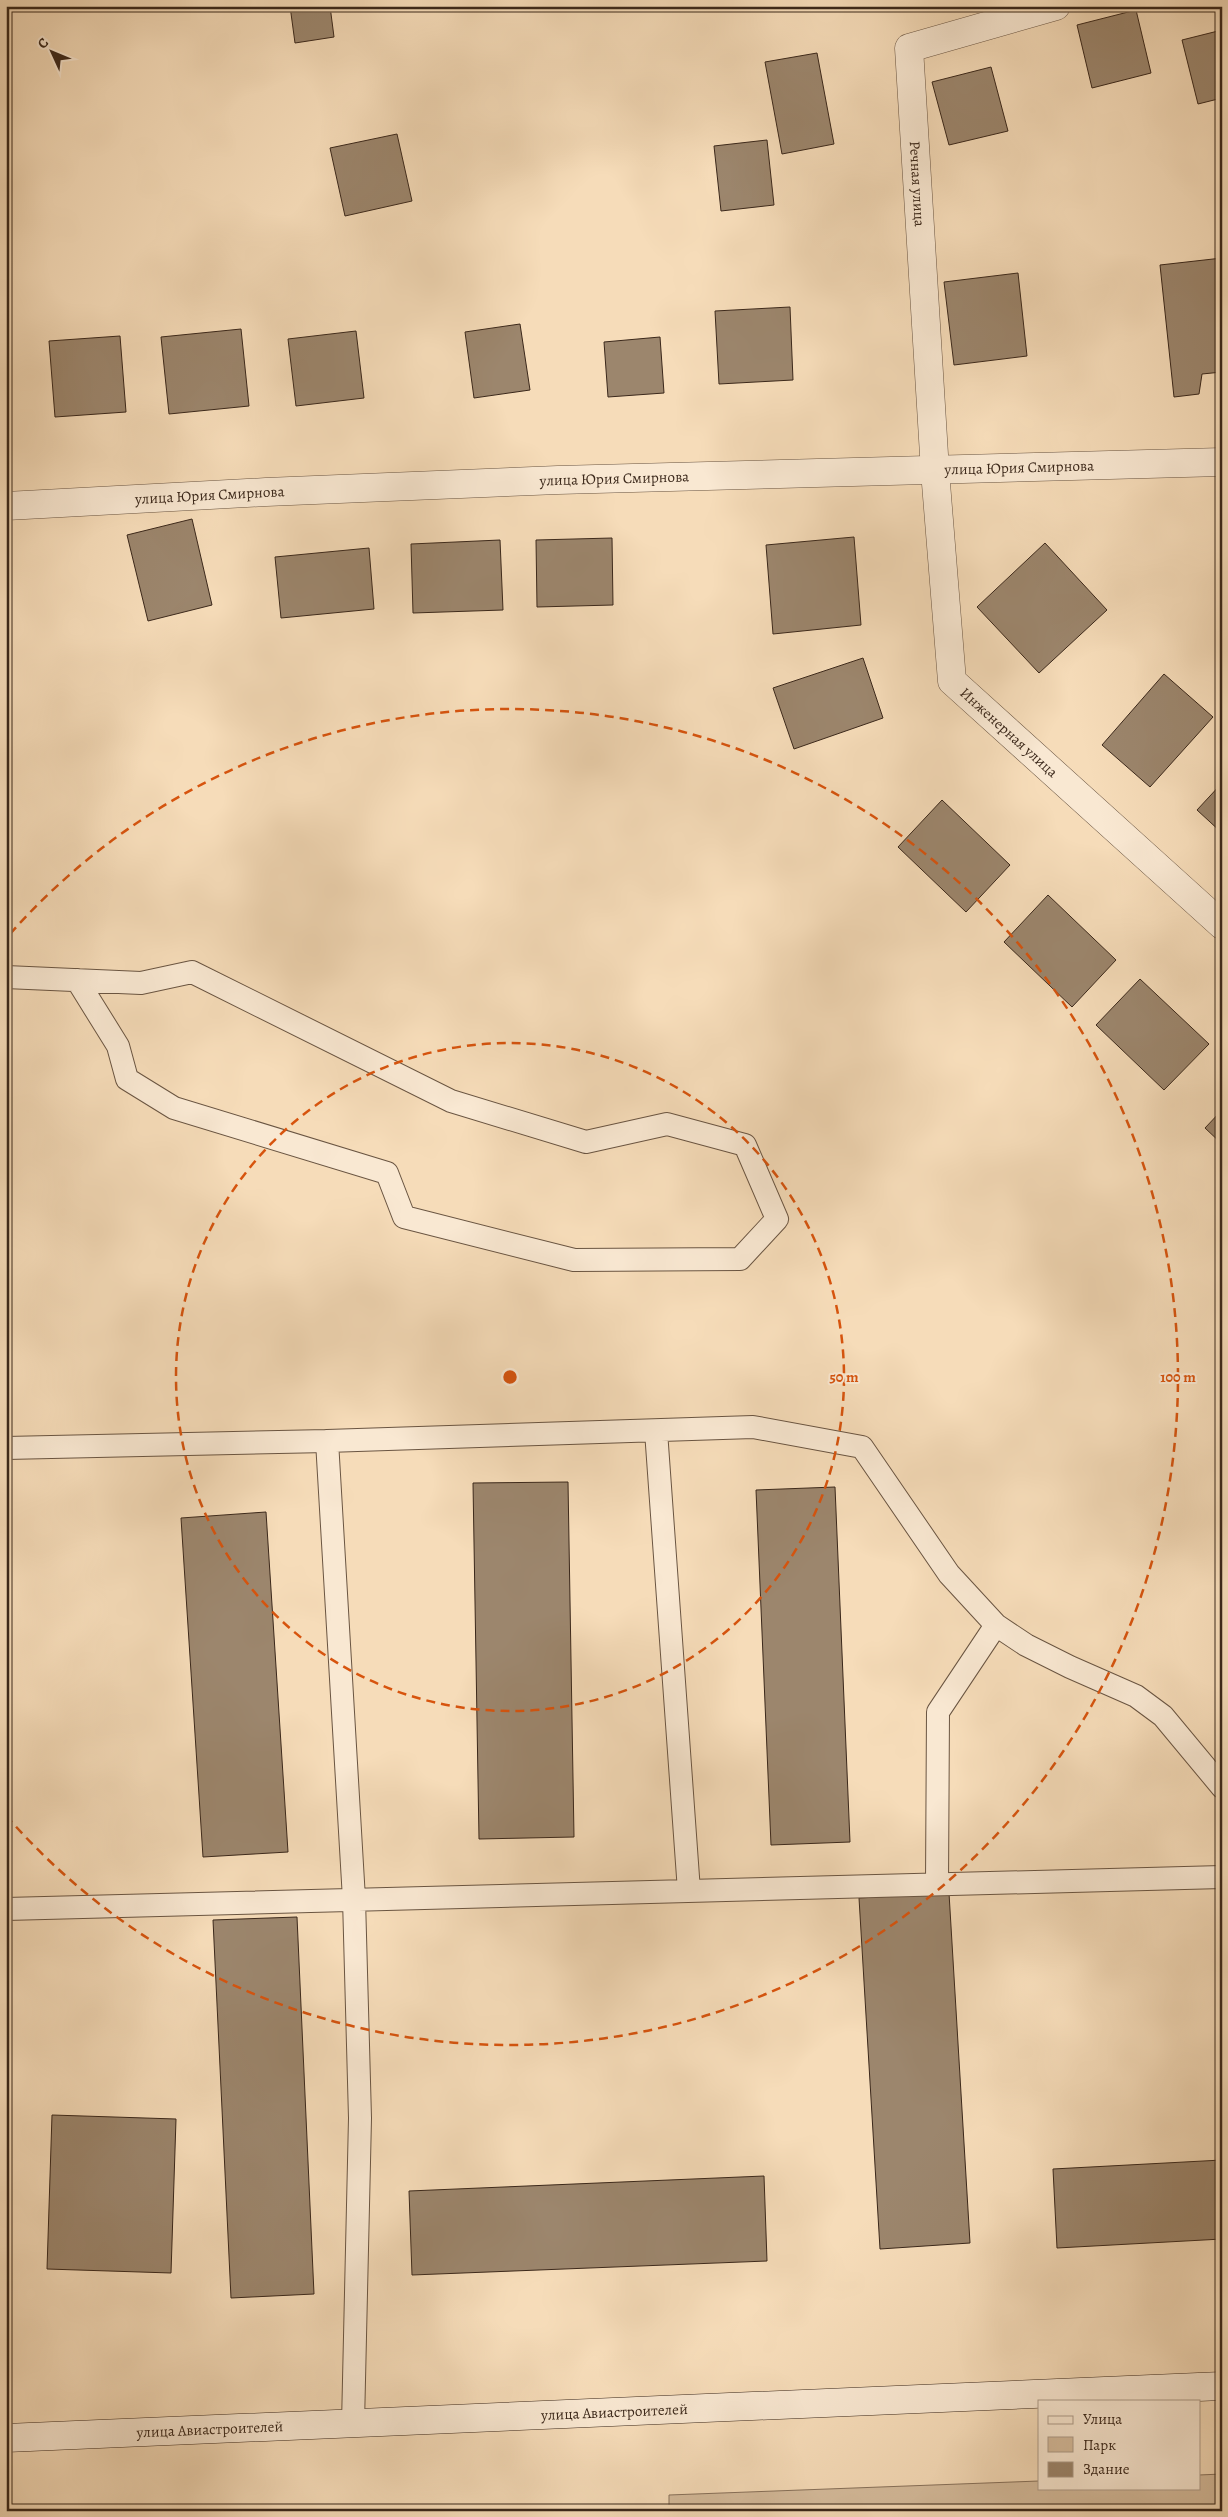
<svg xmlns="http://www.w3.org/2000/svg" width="1228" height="2517" viewBox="0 0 1228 2517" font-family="Alegreya,serif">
	<rect width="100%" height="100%" fill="#f6dcb9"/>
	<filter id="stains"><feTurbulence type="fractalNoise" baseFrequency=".004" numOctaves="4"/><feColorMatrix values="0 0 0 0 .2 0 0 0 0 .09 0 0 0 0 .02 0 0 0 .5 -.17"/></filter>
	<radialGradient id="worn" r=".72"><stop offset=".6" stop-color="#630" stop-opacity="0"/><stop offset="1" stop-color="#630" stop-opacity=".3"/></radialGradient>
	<path fill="#d6bd9e" stroke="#88725c" d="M1222 2474V2511H669V2495L1039 2481V2488H1199V2475Z"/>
	<path fill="#9c866d" stroke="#3b281b" d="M105 6H134L106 11Z
		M290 6H330L334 37 295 43Z
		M1136 10 1151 73 1092 88 1077 25Z
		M1222 30V98L1198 104 1182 40Z
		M817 53 834 144 782 154 765 62Z
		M991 67 1008 131 949 145 932 82Z
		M397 134 412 201 345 216 330 148Z
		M767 140 774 205 721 211 714 146Z
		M1222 258V372L1202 374 1199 394 1174 397 1160 265Z
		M1018 273 1027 356 954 365 944 282Z
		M790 307 793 380 719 384 715 311Z
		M520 324 530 390 474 398 465 332Z
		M241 329 249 406 169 414 161 337Z
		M356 331 364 398 296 406 288 339Z
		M120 336 126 412 55 417 49 341Z
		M660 337 664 393 608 397 604 342Z
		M192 519 212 605 148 621 127 535Z
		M854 537 861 625 773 634 766 545Z
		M612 538 613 605 537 607 536 540Z
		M500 540 503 610 413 613 411 544Z
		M1045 543 1107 610 1039 673 977 607Z
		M369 548 374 609 281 618 275 557Z
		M863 658 883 718 794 749 773 688Z
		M1164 674 1213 717 1150 787 1102 745Z
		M1222 783V833L1197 810Z
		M942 800 1010 865 966 912 898 847Z
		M1048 895 1116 960 1072 1007 1004 942Z
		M1140 979 1209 1044 1164 1090 1096 1025Z
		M1222 1110V1144L1205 1128Z
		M568 1482 574 1837 479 1839 473 1483Z
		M835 1487 850 1842 771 1845 756 1490Z
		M266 1512 288 1852 203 1857 181 1518Z
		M949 1893 970 2243 880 2249 859 1898Z
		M297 1917 314 2294 231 2298 213 1920Z
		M52 2115 176 2119 171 2273 47 2269Z
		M1222 2160V2239L1057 2248 1053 2169Z
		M764 2176 767 2261 412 2275 409 2191Z"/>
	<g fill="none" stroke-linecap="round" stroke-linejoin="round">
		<defs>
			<path id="lane" d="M6 977 141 983 192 972 451 1101 586 1142 667 1124 745 1145 777 1219 740 1259 574 1260 404 1217 387 1173 174 1108 127 1079 118 1046 77 980
				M656 1431 689 1891
				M327 1441 354 1899 360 2118 353 2424
				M6 1448 327 1441 753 1427 862 1447 949 1574 996 1625 1026 1645 1070 1667 1136 1696 1163 1716 1222 1787
				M937 1884 938 1712 996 1625
				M6 1909 1222 1877"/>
			<g id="street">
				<path id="s1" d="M1056 6 909 48 935 471 952 681 1222 925"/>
				<path id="s2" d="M6 506 266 492 558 480 1222 462"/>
			</g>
			<g id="secondary">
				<path id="s3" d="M6 2438 1222 2386"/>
			</g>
		</defs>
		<use href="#lane" stroke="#6a5542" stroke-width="24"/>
		<use href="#street" stroke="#6a5542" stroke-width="29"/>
		<use href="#secondary" stroke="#3b281b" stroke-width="29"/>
		<use href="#lane" stroke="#f9e8d2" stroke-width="22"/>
		<use href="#street" stroke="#f9e8d2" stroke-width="28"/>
		<use href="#secondary" stroke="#f9e8d2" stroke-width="28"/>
	</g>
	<g fill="none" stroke="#d7540e" stroke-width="2.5" stroke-dasharray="9 6">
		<circle cx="510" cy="1377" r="334"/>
		<path d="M10 934A668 668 0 1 1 10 1820"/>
	</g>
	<g text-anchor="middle" stroke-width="4" stroke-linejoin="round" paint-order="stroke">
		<g font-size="15" fill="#3b281b" stroke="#f9e8d2">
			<text dy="5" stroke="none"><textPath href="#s1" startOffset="289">Речная улица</textPath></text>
			<text dy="5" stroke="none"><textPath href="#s2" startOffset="1014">улица Юрия Смирнова</textPath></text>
			<text dy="5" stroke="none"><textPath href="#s2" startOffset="609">улица Юрия Смирнова</textPath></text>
			<text dy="5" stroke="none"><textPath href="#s2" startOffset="204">улица Юрия Смирнова</textPath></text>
			<text dy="5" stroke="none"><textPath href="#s1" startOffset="864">Инженерная улица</textPath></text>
			<text dy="5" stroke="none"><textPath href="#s3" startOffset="609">улица Авиастроителей</textPath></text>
			<text dy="5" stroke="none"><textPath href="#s3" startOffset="204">улица Авиастроителей</textPath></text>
		</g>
	</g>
	<circle cx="510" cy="1377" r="8" fill="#d7540e" stroke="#f9e8d2" stroke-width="2.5"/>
	<g font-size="15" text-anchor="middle" font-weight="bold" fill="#d7540e" stroke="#f9e8d2" stroke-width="4" stroke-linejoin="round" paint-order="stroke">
		<text x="844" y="1382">50 m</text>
		<text x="1178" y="1382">100 m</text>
	</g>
	<rect width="1228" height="2517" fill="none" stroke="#f6dcb9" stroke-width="25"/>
	<rect x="8" y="8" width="1213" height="2502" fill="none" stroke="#3b281b" stroke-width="2.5"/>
	<rect x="12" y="12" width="1203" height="2492" fill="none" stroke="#3b281b"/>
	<rect x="1038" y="2400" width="162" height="90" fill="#f9e8d2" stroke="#ad9b89"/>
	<rect x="1048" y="2416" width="25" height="8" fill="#f9e8d2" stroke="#ad9b89"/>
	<text x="1083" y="2424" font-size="15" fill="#3b281b">Улица</text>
	<rect x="1048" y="2437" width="25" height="15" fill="#d6bd9e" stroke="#ad9b89"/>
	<text x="1083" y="2450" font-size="15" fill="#3b281b">Парк</text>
	<rect x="1048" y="2462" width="25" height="15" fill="#9c866d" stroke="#ad9b89"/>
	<text x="1083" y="2474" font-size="15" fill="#3b281b">Здание</text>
	<g transform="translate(52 52) rotate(314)" stroke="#f9e8d2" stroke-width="4" paint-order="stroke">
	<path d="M0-4L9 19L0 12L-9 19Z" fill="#3b281b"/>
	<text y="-8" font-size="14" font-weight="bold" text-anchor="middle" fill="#3b281b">С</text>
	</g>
	<rect width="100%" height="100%" filter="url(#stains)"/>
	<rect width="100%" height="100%" fill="url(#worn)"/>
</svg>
